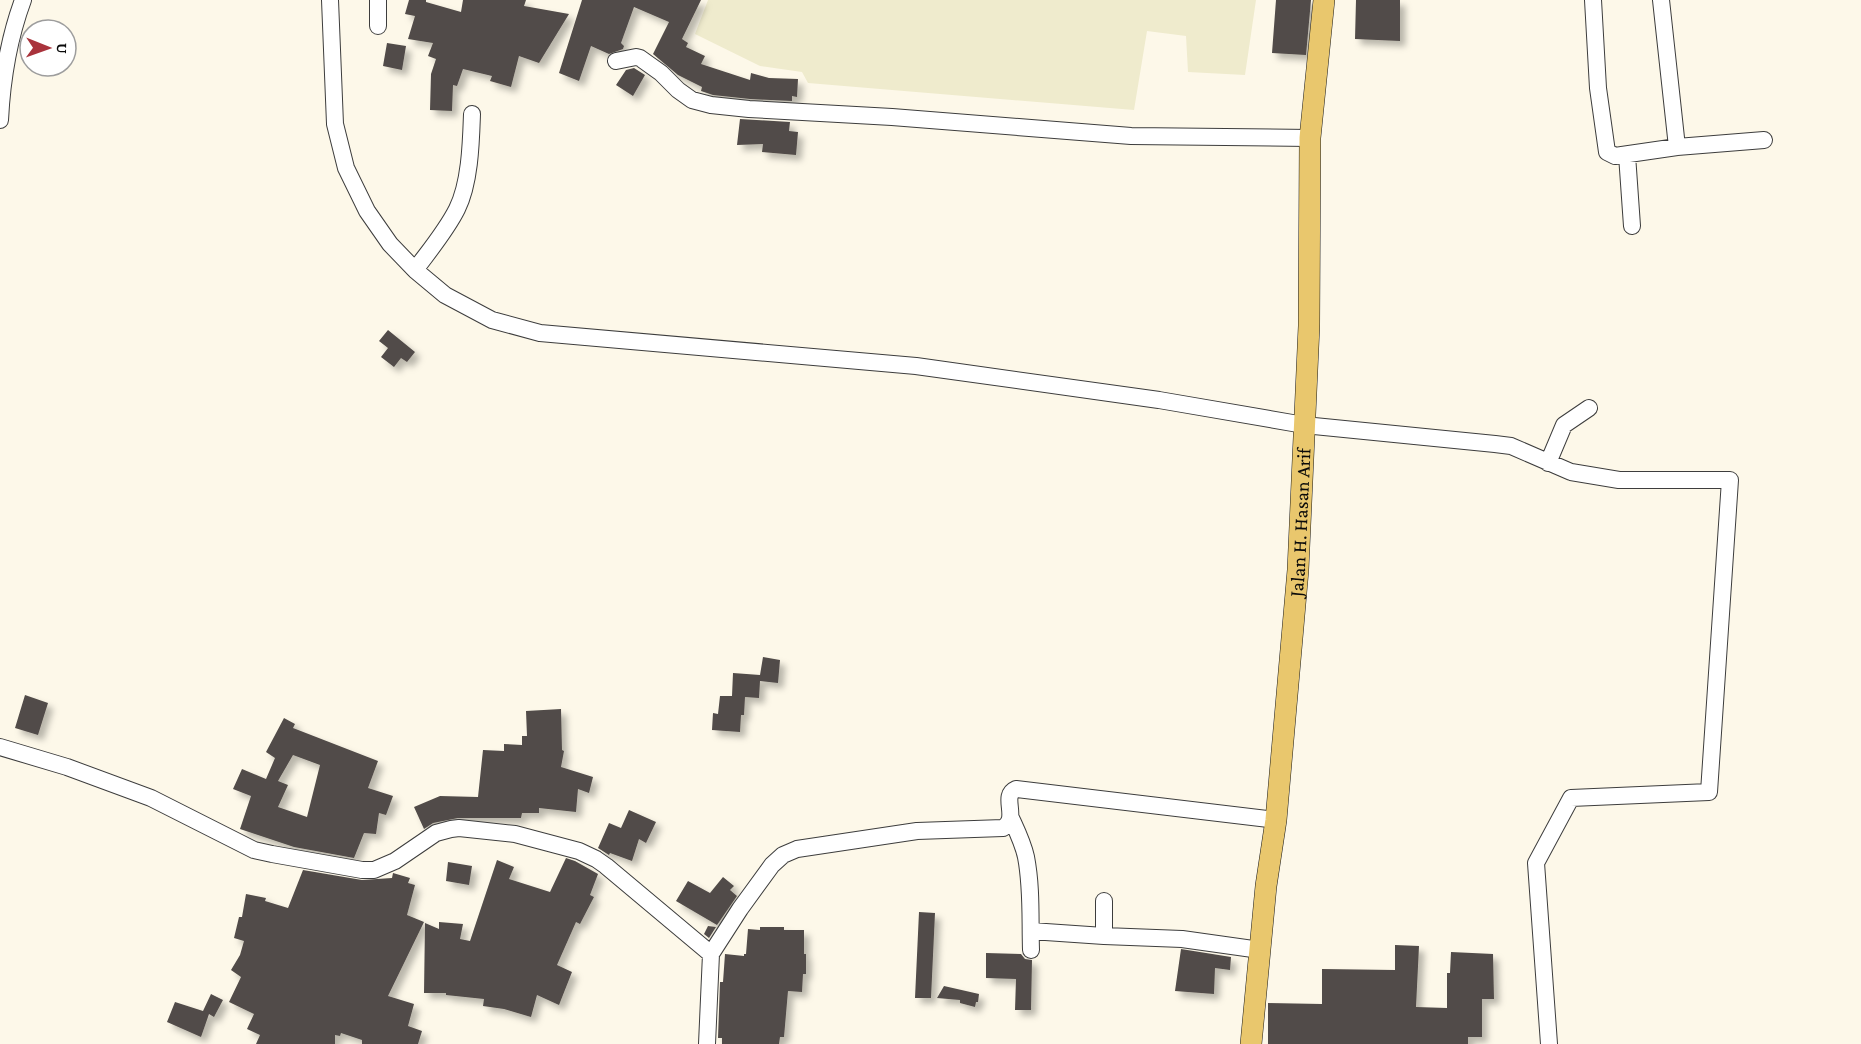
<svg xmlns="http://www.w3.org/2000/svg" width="1861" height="1044" viewBox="0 0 1861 1044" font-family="'Crimson Pro',serif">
	<defs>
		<filter id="shadow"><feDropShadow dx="5.5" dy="5.5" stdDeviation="3" flood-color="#0004"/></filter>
	</defs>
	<rect width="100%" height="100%" fill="#fdf8e9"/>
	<path fill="#efebcd" d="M708 0H1256L1245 75 1188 72 1186 36 1147 31 1134 110 808 83 802 72 760 66 695 34Z"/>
	<path fill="#514b48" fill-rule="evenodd" filter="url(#shadow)" d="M409 0H426V2L461 12 463 0H526L524 6 569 14 539 63 519 56 511 87 490 81 492 76 463 69 457 86 453 85 452 111 430 110 431 74 436 59 428 56 433 43 408 39 415 16 405 14Z
		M582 0H701L682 39 688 43 686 47 705 56 701 64 750 80 751 73 769 78 798 79 797 97 792 96V101L750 99 713 95 701 91 702 87 678 75 653 54 669 22 634 7 621 43 624 46 623 49 609 54 591 46 579 81 559 73Z
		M1276 0H1311L1306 55 1272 53Z
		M1356 0H1400V41L1355 39Z
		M387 43 406 46 402 70 383 66Z
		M634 68 645 75 633 96 616 85 626 70Z
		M740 119 790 122 789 131 798 132 796 155 762 152 763 144 737 145Z
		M388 330 415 352 407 362 401 358 394 367 381 357 388 348 379 341Z
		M763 657 780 660 778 683 760 681 759 698 745 697 744 715H741L740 732 712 730 713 713 718 714 720 696H732L733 673 760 675Z
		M25 695 48 703 38 735 15 728Z
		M561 709 562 750 564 751 561 767 593 777 589 793 578 789 576 812 539 808V813H522L521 818H458L433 823 424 829 414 807 440 796 478 797 483 750 504 751V744L522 745V736H527L526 711Z
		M284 718 295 724 293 728 378 761 368 788 393 796 386 815 379 813 376 834 364 833 354 858 294 847 240 829 251 796 233 789 242 769 266 779 275 758 266 752ZM293 755 320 765 307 817 278 807 288 785 278 781Z
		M629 810 656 822 646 843 639 839 632 861 610 853 609 855 598 848 609 823 621 828Z
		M566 858 575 861 598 874 590 895 594 897 580 924 576 922 557 965 572 972 559 1005 537 995 531 1017 504 1009 483 1006 484 999 446 995V993H424L425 923 439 929V922L463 924 460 939 470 941 497 860 514 867 509 879 550 892Z
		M448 862 472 866 469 885 446 881Z
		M303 870 362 880 392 878 393 873 410 878 408 883 415 885 407 915 424 922 388 996 414 1004 408 1026 422 1031 418 1044H362V1040L341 1033 340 1036 335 1035V1044H256L260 1035 247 1029 254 1014 229 1002 241 977 231 970 240 955 244 941 234 938 239 917H242L246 894 266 898 265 901 288 908Z
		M723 877 734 886 730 890 737 896 717 925 676 901 688 881 710 893Z
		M919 912 935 913 931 998H915Z
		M708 926 716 927 709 938 704 934Z
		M760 927H784V930H804V954H806V974H803L802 992 788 991 784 1037H780L779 1044H722V1038H718L720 982H723L725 954 744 956V954H746L748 929 760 930Z
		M1395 945 1419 946 1416 1007 1447 1008V973H1450L1451 952 1493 954 1494 999H1482V1037H1468V1044H1268V1003L1322 1004V969L1395 970Z
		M1181 949 1231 957 1230 970 1215 968 1214 994 1175 991Z
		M986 953 1021 954 1025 959 1032 960 1031 1010H1015L1016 979 986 978Z
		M944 986 979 994 978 1002H976L975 1007 960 1003V1000L937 998Z
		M211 994 223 1000 214 1017 209 1014 201 1037 167 1022 175 1002 203 1011Z"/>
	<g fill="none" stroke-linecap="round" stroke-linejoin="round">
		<defs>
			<path id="minor" d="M330 0 335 124 346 168 367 211 390 244 415 270 445 295 492 320 540 333 916 366 1159 400 1304 425 1495 444 1511 446 1571 472 1619 480H1730L1709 792 1571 798 1536 863 1549 1044
				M1593 0 1598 88 1607 152 1615 156 1677 147 1764 140
				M1661 0 1677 147
				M378 26V0
				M616 61 636 57 640 58 661 73 678 90 692 100 711 105 749 109 892 117 1131 136 1310 138
				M0 120C2 80 9 38 23 0
				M1627 155 1632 226
				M415 270C429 251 446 231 457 209 470 183 471 143 472 114
				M1548 463 1564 425 1589 408
				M0 747 67 767 151 798 254 850 272 854 362 870H374L395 861 436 833 451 829 459 828 515 834 579 851 596 859 606 866 711 954
				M1011 818C1017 831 1023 843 1026 857 1032 888 1030 919 1031 950
				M1104 901V936
				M1031 931 1104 936 1182 939 1260 950
				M707 1044 711 954 740 909 772 865 783 855 797 849 917 831 1003 828C1020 818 1000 796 1016 789L1276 820"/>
			<g id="major">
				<path id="s1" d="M1251 1044 1266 886 1276 820 1298 570 1309 326 1310 138 1324 0"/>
			</g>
		</defs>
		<use href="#minor" stroke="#3d3d3d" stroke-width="18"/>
		<use href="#major" stroke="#1b1b1b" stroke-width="22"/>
		<use href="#minor" stroke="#fff" stroke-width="16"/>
		<use href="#major" stroke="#e9c76d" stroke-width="21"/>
	</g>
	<g text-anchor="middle" stroke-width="6" stroke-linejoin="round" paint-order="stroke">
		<g font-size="20" fill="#0a0a0a" stroke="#fff">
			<text dy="7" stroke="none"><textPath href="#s1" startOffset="524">Jalan H. Hasan Arif</textPath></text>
		</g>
	</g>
	<g transform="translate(48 48) rotate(91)"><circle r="28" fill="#ffffff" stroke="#9d9d9d" stroke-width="1.5"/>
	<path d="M0-4.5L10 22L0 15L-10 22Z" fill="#a9333c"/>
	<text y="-9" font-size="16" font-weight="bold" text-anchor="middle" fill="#0a0a0a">U</text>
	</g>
</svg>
